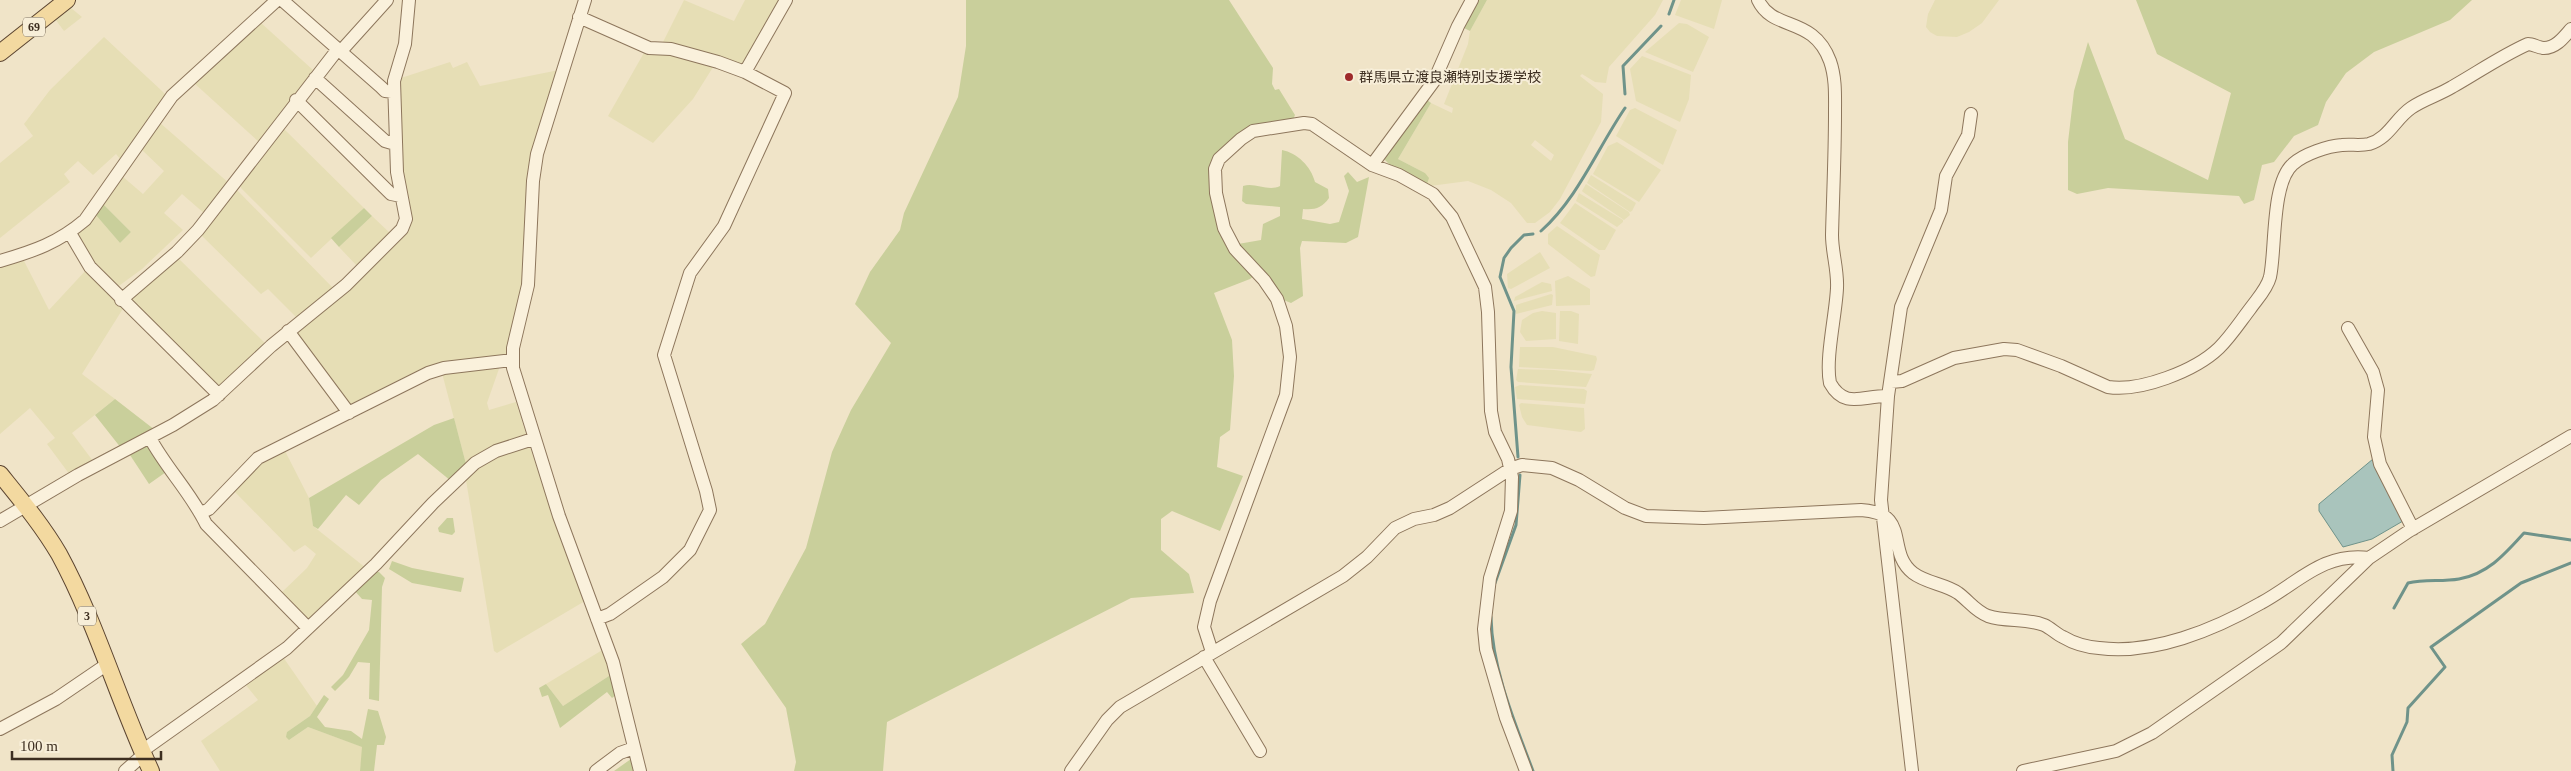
<svg xmlns="http://www.w3.org/2000/svg" width="2571" height="771" viewBox="0 0 2571 771" font-family="'Times New Roman','Noto Sans JP',serif">
	<rect width="100%" height="100%" fill="#f0e4c8"/>
	<path fill="#e6deb5" fill-rule="evenodd" d="M684 0 734 21 745 0H782L743 64 738 65 661 46Z
		M1487 0H1663L1655 15 1609 67 1606 83 1595 82 1582 74 1580 76 1603 94 1601 122 1560 199 1550 212 1535 223H1527L1511 203 1491 190 1468 181 1430 186 1427 184 1425 173 1398 159 1431 103 1452 113 1453 108 1444 104 1468 44 1470 31ZM1535 140 1554 155 1551 161 1531 145Z
		M1681 0H1722L1714 29 1675 15Z
		M1935 0H1999L1982 23 1969 32 1957 37 1937 36 1930 32 1926 27 1928 14Z
		M71 8 82 17 64 31 55 19Z
		M260 22 313 70 260 143 194 83Z
		M1679 23 1687 24 1709 37 1693 72 1645 52Z
		M104 37 162 91 165 94 163 100 121 160 116 154 93 175 78 161 64 174 70 182 0 238V163L33 136 24 124 50 90Z
		M645 51 671 53 715 64 693 99 653 143 608 116Z
		M1642 56 1691 75 1689 99 1680 122 1636 101 1630 69Z
		M450 62 453 68 467 62 480 86 559 70 548 109 525 274 507 353 506 357 440 364 355 406 348 405 295 334 406 229 398 79Z
		M1635 108 1677 130 1663 165 1616 136 1630 110Z
		M159 122 230 184 205 214 182 194 164 213 183 230 142 269 116 288 90 261 75 234 95 214 120 243 131 232 103 204 122 176 143 194 164 171 141 149Z
		M282 127 364 208 311 258 241 188 239 183Z
		M1617 142 1661 170 1639 202 1593 174 1608 146Z
		M1591 175 1636 203 1632 211 1630 212 1587 183Z
		M1586 184 1629 212 1630 215 1624 220 1583 192 1582 191Z
		M237 190 333 288 298 319 268 289 261 294 200 234 234 191Z
		M1579 193 1623 220V222L1617 227 1576 201Z
		M1575 203 1616 230 1605 250H1599L1560 223Z
		M372 216 391 234 358 267 339 247Z
		M1557 226 1600 255 1595 276 1591 277 1548 244V234Z
		M1540 252 1550 268 1511 289 1508 288 1507 274Z
		M22 257 49 310 87 269 124 307 82 374 115 399 72 433 93 461 70 475 47 444 55 438 30 408 0 434V264Z
		M178 258 266 344 221 388 129 298Z
		M1568 276 1590 289V305L1556 306 1555 281Z
		M1542 282 1551 284 1552 291 1514 301 1515 297Z
		M1551 294 1553 295 1552 305 1516 314V305Z
		M1542 311 1556 313V339L1526 341 1520 332 1522 320 1533 313Z
		M1560 311H1571L1579 314 1578 344 1559 341Z
		M1520 347H1553L1596 356 1597 359 1594 370 1591 371 1519 367Z
		M500 366 487 403 489 410 516 402 526 434 523 438 466 464 442 373Z
		M1518 369 1554 370 1592 374 1586 387 1518 382 1516 380Z
		M1520 385 1584 389 1587 391 1585 404 1517 399 1515 387Z
		M1521 403 1584 408 1585 429 1581 432 1527 425 1522 417 1519 405Z
		M526 446 530 447 563 546 585 601 497 653 494 651 466 480 486 462Z
		M284 449 309 498 313 526 366 568 311 620 306 619 281 593 307 568 316 554 305 545 294 552 232 489 255 466Z
		M604 649 612 674 563 706 546 684Z
		M283 657 317 706 310 716 287 732 289 740 308 727 363 747 360 771H220L201 741 258 700 245 684Z"/>
	<path fill="#c9cf9b" d="M966 0H1229L1273 68 1272 84 1275 90 1279 89 1295 115 1292 122 1232 141 1211 191 1238 244 1261 240 1263 224 1280 216V207L1246 204 1242 201 1243 186C1255 182 1268 192 1280 186L1282 150C1297 153 1311 166 1315 182L1328 189 1329 198C1322 208 1315 210 1303 209L1302 219 1330 224 1339 222 1349 191 1344 176 1348 172 1357 182 1369 177 1358 237 1346 243 1302 241 1300 248 1303 296 1291 303 1281 299 1261 270 1250 279 1214 293 1232 340 1234 376 1230 430 1220 437 1217 467 1243 476 1220 531 1172 511 1161 519V550L1189 574 1194 593 1131 598 887 722 883 771H794L796 762 786 708 741 644 765 624 806 548 832 452 851 410 891 343 855 304 870 272 900 230 904 213 958 97 966 46Z
		M1477 0H1487L1470 31 1462 27Z
		M2136 0H2472L2450 20 2374 52 2346 73 2326 102 2318 125 2294 136 2274 162 2262 165 2254 200 2244 204 2239 196 2108 188 2077 194 2068 190V142L2074 91 2088 42 2125 139 2208 180 2231 93 2157 54Z
		M1426 99 1431 103 1398 159 1425 173 1429 178 1427 184 1392 167 1384 159Z
		M103 204 131 232 120 243 95 214Z
		M364 208 372 216 339 247 331 238Z
		M115 399 155 430 121 448 95 415Z
		M454 418 466 464 451 481 418 454 381 480 359 505 346 495 318 529 313 526 309 498 434 425Z
		M149 445 166 472 149 484 130 455Z
		M447 518H453L455 532 452 535 439 532 438 528Z
		M392 561 412 568 464 578 461 592 412 583 389 569Z
		M373 572H379L385 578 382 587 379 701 369 699 370 663 358 662 349 677 335 691 331 687 343 675 369 630 372 600 362 599 354 590Z
		M612 674 617 694 612 698 607 692 560 728 548 695 542 697 539 688 546 684 563 706Z
		M324 695 329 699 317 717 325 727 351 731 362 739 368 709 378 711 386 737 384 745H377L374 771H360L362 747 308 727 289 740 286 737 287 732 310 716Z
		M631 759 633 771H614Z"/>
	<path fill="#a9c4bc" stroke="#6f938a" d="M2373 459 2403 521 2372 539 2343 547 2319 511V504Z"/>
	<g fill="none" stroke-linecap="round" stroke-linejoin="round">
		<path stroke="#6f938a" stroke-width="3" d="M1669 14 1674 0
			M1625 94 1623 66 1661 26
			M1541 231C1578 198 1597 149 1625 108
			M1518 457 1511 367 1514 311 1500 277 1504 258 1511 248 1524 235 1533 234
			M1495 583 1516 525 1520 475
			M2394 608 2408 583C2425 579 2442 582 2459 579 2488 574 2505 554 2524 533L2571 540
			M1491 617C1492 669 1515 723 1533 771
			M2393 771 2392 755 2407 722 2408 708 2445 667 2431 647 2521 583 2571 563"/>
		<defs>
			<path id="minor" d="M282 0 381 87 385 91 394 92
				M585 0 537 154 533 181 528 285 513 348V368L559 516 613 662 640 771
				M1758 0C1773 32 1813 15 1830 61 1836 78 1835 96 1835 114 1835 154 1833 195 1832 235 1832 253 1838 270 1837 288 1836 314 1825 359 1830 383 1845 410 1864 395 1888 396
				M579 17 649 48 671 49 718 62 745 72 785 93 724 226 690 273 664 355 706 491 710 510 690 550 663 577 610 614 597 619
				M341 51 387 0
				M745 72 786 0
				M315 78 385 141 395 144
				M296 100 391 194 401 196
				M1372 165 1434 81 1458 26 1472 0
				M70 233 90 267 219 395
				M0 261C34 251 58 243 85 220L172 96 277 0
				M121 300 177 252 198 230 338 49
				M2348 328 2373 372 2378 390 2374 437 2380 464 2413 529
				M288 331 349 413
				M1891 382 1902 381 1954 358 2004 349 2017 350 2061 366 2108 387C2140 392 2195 371 2219 348 2231 336 2240 322 2250 309 2257 299 2267 289 2270 277 2276 250 2271 183 2293 164 2304 154 2328 146 2342 145 2351 144 2360 146 2369 144 2389 138 2395 119 2411 108 2424 99 2439 95 2452 87 2477 73 2501 56 2528 44 2533 44 2539 48 2544 48 2556 48 2564 37 2571 29
				M150 438C166 468 191 493 206 524L308 628
				M201 513 209 509 258 458 428 373 444 368 512 360
				M0 521 78 475 173 425 213 400 271 346 346 285 402 229 406 219 397 172 394 81 405 44 409 0
				M1212 652 1204 627 1210 601 1286 395 1290 357 1286 326 1277 299 1264 280 1235 249 1224 228 1216 193 1215 169 1219 159 1241 139 1253 131 1304 123 1312 124 1372 165 1399 175 1433 194 1452 217 1485 287 1488 312 1491 411 1495 432 1508 459 1512 477 1511 511 1490 578 1484 629 1486 649 1506 718 1526 771
				M1204 657 1260 751
				M0 729 56 699 106 665
				M142 751 287 648 376 564 433 503 475 463 496 451 533 439
				M125 771 143 755
				M596 771 620 753 634 748
				M1071 771 1107 720 1120 707 1343 576 1367 557 1395 528 1414 519 1434 515 1450 508 1510 469 1522 465 1552 468 1579 480 1625 508 1646 516 1704 518 1861 510C1912 513 1885 551 1913 573 1926 583 1945 584 1958 593 1969 601 1975 611 1988 616 2006 622 2026 618 2044 625 2051 628 2056 634 2063 637 2073 643 2087 647 2099 648 2153 655 2214 630 2261 603 2298 583 2323 552 2369 558
				M1912 771 1881 500 1888 396 1901 307 1941 210 1946 176 1968 135 1971 114
				M2023 771 2116 751 2152 733 2281 643 2369 558 2409 531 2571 436"/>
			<path id="major" d="M0 53 67 0
				M0 474C21 500 42 525 59 554 96 622 118 700 151 771"/>
		</defs>
		<use href="#minor" stroke="#8d765c" stroke-width="14"/>
		<use href="#major" stroke="#5b4430" stroke-width="18"/>
		<use href="#minor" stroke="#faf1dc" stroke-width="12"/>
		<use href="#major" stroke="#f3d9a0" stroke-width="16"/>
	</g>
	<circle fill="#9e2a2b" stroke="#f7eed8" stroke-width="2" cx="1349" cy="77" r="5"/>
	<g text-anchor="middle" stroke-width="4" stroke-linejoin="round" paint-order="stroke">
		<g fill="#f7eed8" stroke="#756857" stroke-width="1">
			<rect x="23" y="17.5" width="22" height="19" rx="4"/>
			<rect x="78" y="606.5" width="18" height="19" rx="4"/>
		</g>
		<g font-size="12" font-weight="bold" fill="#3d2e20">
			<text x="34" y="31">69</text>
			<text x="87" y="620">3</text>
		</g>
		<g font-size="14" fill="#3d2e20" stroke="#f7eed8" text-anchor="start">
			<text x="1359" y="82">群馬県立渡良瀬特別支援学校</text>
		</g>
	</g>
	<path d="M12 751v8h149v-8" fill="none" stroke="#3d2e20" stroke-width="2.5"/>
	<text x="20" y="751" font-size="15" fill="#3d2e20" stroke="#f7eed8" stroke-width="4" paint-order="stroke">100 m</text>
</svg>
